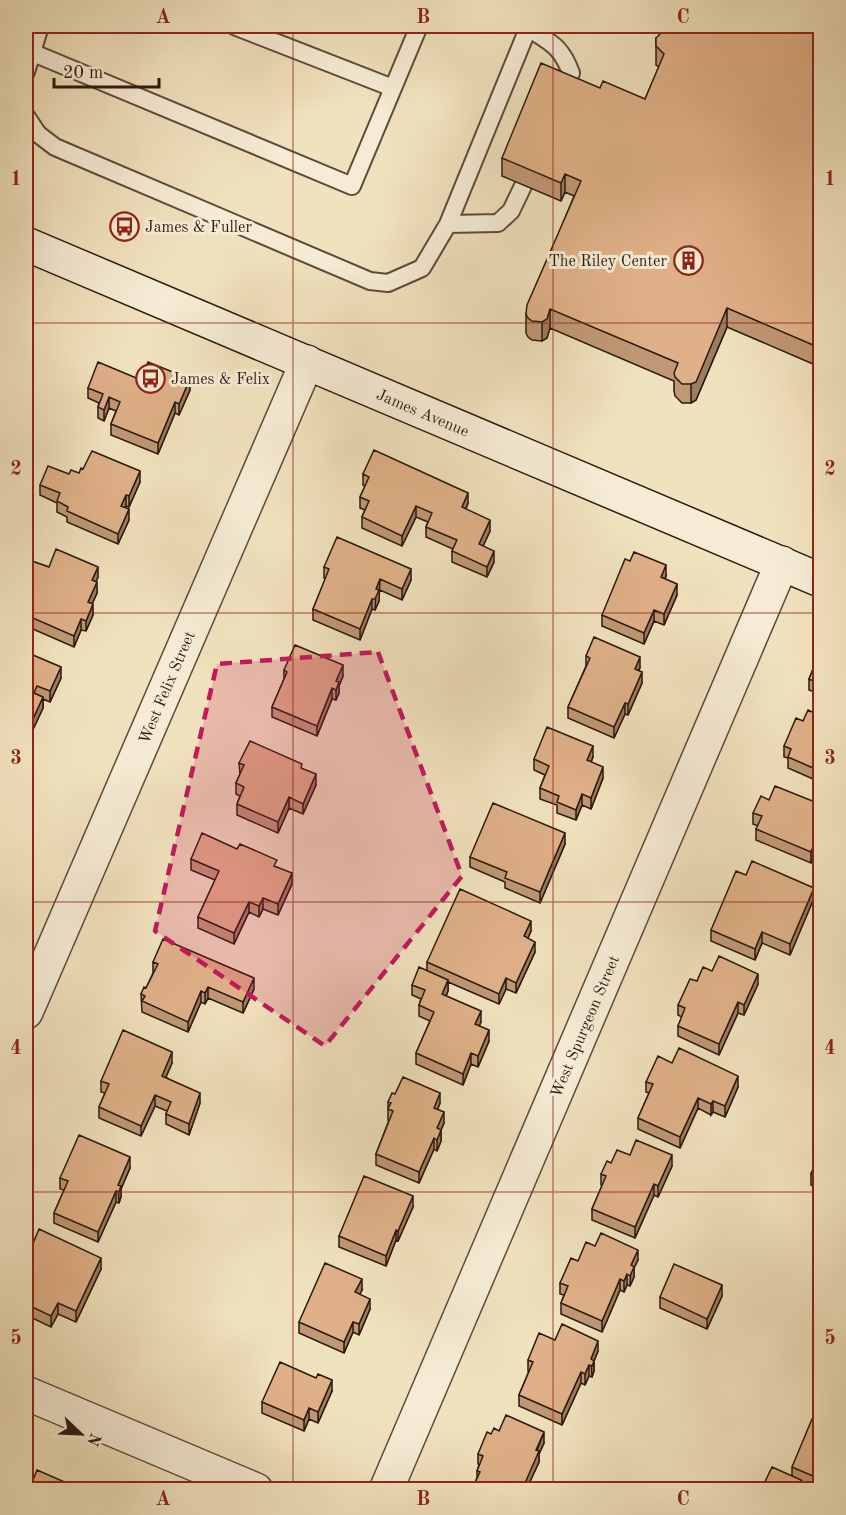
<svg xmlns="http://www.w3.org/2000/svg" width="846" height="1515" viewBox="0 0 846 1515" font-family="'Old Standard TT',serif">
	<rect width="100%" height="100%" fill="#f1e2be"/>
	<filter id="stains"><feTurbulence type="fractalNoise" baseFrequency=".00333" numOctaves="4"/><feColorMatrix values="0 0 0 0 .2 0 0 0 0 .09 0 0 0 0 .02 0 0 0 .5 -.17"/></filter>
	<radialGradient id="worn" r=".72"><stop offset=".6" stop-color="#630" stop-opacity="0"/><stop offset="1" stop-color="#630" stop-opacity=".3"/></radialGradient>
	<g fill="none" stroke-linecap="round" stroke-linejoin="round">
		<defs>
			<path id="lane" d="M234 26 393 88
				M528 28C551 43 561 46 571 73L564 91
				M31 52 352 186 419 26
				M26 72 40 26
				M26 116 38 134 55 147 370 281 388 283 422 268 448 224 529 26
				M448 224 498 223 511 211 523 186"/>
			<path id="street" d="M26 1012 307 362
				M26 1393 256 1490
				M386 1490 782 563"/>
			<path id="secondary" d="M26 244 820 580"/>
		</defs>
		<use href="#lane" stroke="#5c4b3c" stroke-width="20"/>
		<use href="#street" stroke="#5c4b3c" stroke-width="36"/>
		<use href="#secondary" stroke="#2a1910" stroke-width="36"/>
		<use href="#lane" stroke="#f6ecd5" stroke-width="16"/>
		<use href="#street" stroke="#f6ecd5" stroke-width="33"/>
		<use href="#secondary" stroke="#f6ecd5" stroke-width="33"/>
	</g>
	<path fill="#c19875" stroke="#2a1910" stroke-width="1.5" d="M820 26V367L727 327 696 400 691 403H682L675 396 674 391V381L550 328 547 338 542 341 532 340 528 337 526 333V314L574 196 565 192 561 201 502 176V158L600 88 645 99 659 67 656 65V38Z
		M141 380 190 390 179 415 175 413 158 454 111 435V424L116 411 109 408 104 421 98 418V407L99 403 88 398V388Z
		M79 473 140 482 129 507 126 506 125 508 129 520 118 544 67 522V517L57 512V503L40 495V485L69 474Z
		M363 474 468 503 466 509 490 531 483 546 494 562 487 577 452 562V551L453 549 426 537V527L428 522 416 517 402 546 362 528V517L365 510 360 508V497L365 486 363 485Z
		M26 559 49 567 98 577 96 581 97 593 92 604 93 615 86 631 81 630 74 647 26 626Z
		M324 567 411 580 402 600 380 590 379 593V601L375 610 372 609 360 640 313 620V609L326 578H324Z
		M666 576 665 579 677 595 664 625 654 621 644 644 602 626V615Z
		M26 652 61 678 50 702 43 699V708L28 740 26 739Z
		M820 652V705L815 702V692L809 690V679Z
		M586 656 640 667 639 671 642 683 628 715 625 714 614 738 568 718V707L586 666Z
		M284 670 343 676 339 686V693L336 700 332 699 317 736 272 717V707L284 679Z
		M820 716V782L788 768V758L784 757V746L803 721Z
		M593 757 591 762 603 778 591 809 582 805 576 820 557 813V805L540 799V788L545 775 534 770V759Z
		M239 763 302 769 316 785 303 814 289 808 278 833 237 815V804L240 796 236 794V783L240 774Z
		M769 800 820 804V850L817 848 811 863 756 840V829L758 826 753 824V813Z
		M565 844 540 903 505 888V882L470 867V857Z
		M191 859 277 867 292 884 278 915 263 909 259 917 249 912 234 944 198 928V917L215 880 191 870Z
		M746 875 814 898 790 955 762 943 755 960 711 941V930Z
		M531 931 528 938 535 952 516 993 506 989 499 1004 448 982V991L446 996 481 1022 479 1026 489 1041 478 1067 471 1064 463 1085 416 1064V1053L430 1021 419 1016V1005L421 999 412 995V985L427 971V962Z
		M153 962 254 989 243 1013 208 998 205 1004 201 1002 188 1032 142 1012 141 994 146 988 153 973Z
		M712 971 758 984 744 1015 738 1013 719 1055 678 1036V1026L682 1017 678 1015V1005L697 981Z
		M172 1063 166 1077 200 1103 189 1135 166 1124V1114L167 1111 155 1106 141 1136 99 1118V1107L105 1093 101 1092V1081Z
		M672 1063 738 1087 725 1117 713 1112 711 1115 698 1108 680 1148 638 1129V1118L649 1093 646 1092V1082Z
		M395 1094 440 1103 437 1110 444 1123 441 1130V1141L437 1151 434 1149 419 1183 376 1165V1154L389 1120H388V1102Z
		M820 1153V1189L811 1185V1174Z
		M630 1155 672 1166 658 1197 654 1195 635 1238 592 1220V1209L602 1186 601 1185V1174L611 1163Z
		M130 1168 121 1189V1197L119 1203 116 1202 98 1242 54 1223V1213L64 1190 60 1189V1178Z
		M413 1207 398 1241 396 1240 386 1266 339 1247V1236Z
		M595 1246 638 1260 634 1268V1277L630 1286 627 1285 624 1292 620 1290 602 1332 561 1314V1303L564 1295 560 1294V1283Z
		M26 1260 101 1269 76 1322 58 1314 51 1327 26 1315Z
		M362 1290 360 1294 370 1309 359 1335 353 1332 344 1353 299 1333V1322Z
		M722 1296 707 1329 660 1308V1297Z
		M555 1340 598 1351 594 1361V1371L592 1377 589 1376 585 1385 581 1383 562 1425 519 1406V1395L529 1371H528V1360Z
		M332 1391 318 1423 309 1419 304 1431 262 1413V1402Z
		M820 1422V1489L801 1481V1490H763V1486L792 1476V1467Z
		M499 1431 544 1443 539 1454V1462L526 1490H472L477 1478V1471L479 1465 478 1464V1454L491 1434Z"/>
	<path fill="#9d7c5f" stroke="#2a1910" stroke-width="1.5" d="M565 174V192L561 201V183Z
		M727 308V327L696 400 691 403V384Z
		M550 309V328L547 338 542 341V322Z
		M190 379V390L179 415V404Z
		M109 397V408L104 421V410Z
		M175 402V413L158 454V443Z
		M140 471V482L129 507V496Z
		M468 493V503L462 518V507Z
		M126 495V506L121 517V506Z
		M416 506V517L402 546V536Z
		M129 509V520L118 544V534Z
		M490 520V531L479 555V544Z
		M494 551V562L487 577V567Z
		M666 565V576L661 588V577Z
		M98 567V577L92 591V580Z
		M411 569V580L402 600V589Z
		M380 579 379 601 375 610 376 589Z
		M97 582V593L88 613V602Z
		M677 584V595L664 625V614Z
		M372 599V609L360 640V629Z
		M93 604V615L86 631V621Z
		M654 610V621L644 644V633Z
		M81 619V630L74 647V636Z
		M640 657V667L635 680V669Z
		M343 665V676L339 686V693L336 700V681Z
		M61 667V678L50 702V691Z
		M642 672V683L628 715V704Z
		M332 688V699L317 736V726Z
		M43 697V708L28 740V730Z
		M625 703V714L614 738V727Z
		M593 746V757L587 771V760Z
		M603 767V778L591 809V798Z
		M316 774V785L303 814V804Z
		M582 794V805L576 820V810Z
		M289 797V808L278 833V822Z
		M565 833V844L540 903V892Z
		M817 837V848L811 863V852Z
		M292 873V884L278 915V904Z
		M814 888V898L790 955V944Z
		M263 898V909L259 917V906Z
		M249 902V912L234 944V933Z
		M531 921V931L524 947V936Z
		M762 932V943L755 960V949Z
		M535 942V952L516 993V983Z
		M758 974V984L744 1015V1005Z
		M254 978V989L243 1013V1002Z
		M506 978V989L499 1004V994Z
		M448 980V991L442 1005V994Z
		M208 987V998L205 1004V993Z
		M201 991V1002L188 1032V1022Z
		M738 1002V1013L719 1055V1044Z
		M481 1011V1022L475 1035V1024Z
		M489 1030V1041L478 1067V1056Z
		M172 1052V1063L162 1086V1076Z
		M471 1053V1064L463 1085V1074Z
		M738 1076V1087L725 1117V1106Z
		M200 1093V1103L189 1135V1124Z
		M440 1093V1103L434 1119V1108Z
		M155 1095V1106L141 1136V1126Z
		M698 1098V1108L680 1148V1137Z
		M713 1101V1112L711 1115V1104Z
		M444 1112V1123L437 1139V1128Z
		M441 1130V1141L437 1151V1140Z
		M434 1138V1149L419 1183V1172Z
		M672 1155V1166L658 1197V1186Z
		M130 1157V1168L121 1189V1197L119 1203 118 1185Z
		M654 1184V1195L635 1238V1227Z
		M116 1191V1202L98 1242V1232Z
		M413 1196V1207L398 1241V1231Z
		M396 1230V1240L386 1266V1256Z
		M638 1250V1260L634 1268V1277L630 1286 631 1265Z
		M101 1258V1269L76 1322V1311Z
		M627 1274V1285L624 1292V1281Z
		M362 1279V1290L355 1303V1292Z
		M620 1279V1290L602 1332V1321Z
		M722 1285V1296L707 1329V1319Z
		M370 1299V1309L359 1335V1324Z
		M58 1303V1314L51 1327V1316Z
		M353 1322V1332L344 1353V1342Z
		M598 1341V1351L594 1361V1371L592 1377 591 1359Z
		M589 1365V1376L585 1385V1374Z
		M581 1372V1383L562 1425V1414Z
		M332 1380V1391L318 1423V1412Z
		M309 1408V1419L304 1431V1420Z
		M544 1432V1443L539 1454V1462L526 1490H522Z
		M801 1480V1490H797Z"/>
	<path fill="#e0b188" stroke="#2a1910" stroke-width="1.5" d="M674 26H820V348L727 308 696 382 691 384H682L675 377 674 373 678 363 550 309 547 319 542 322 532 321 528 318 526 314 527 305 581 181 565 174 561 183 502 158 541 63 600 88 603 81 645 99 664 54 656 46V38L663 31H672Z
		M98 362 141 380 148 362 190 379 179 404 175 402 158 443 111 424 120 402 109 397 104 410 98 407 103 394 88 388Z
		M374 450 468 493 462 507 490 520 479 544 494 551 487 567 452 551 457 540 426 527 432 513 416 506 402 536 362 517 369 501 360 497 369 477 363 474Z
		M92 451 140 471 129 496 126 495 121 506 129 509 118 534 67 511 68 507 57 501 60 493 40 485 48 466 69 474 71 470 79 473 81 468 83 469Z
		M337 537 411 569 402 589 380 579 376 589 379 590 375 599H372L360 629 313 609 329 569 324 567Z
		M56 549 98 567 92 580 97 582 88 602 93 604 86 621 81 619 74 636 26 615V559L49 567Z
		M634 552 666 565 661 577 677 584 664 614 654 610 644 633 602 615 625 559 630 561Z
		M594 637 640 657 635 669 642 672 628 704 625 703 614 727 568 707 590 658 586 656Z
		M295 645 343 665 336 681 339 682 336 690 332 688 317 726 272 707 287 672 284 670Z
		M26 652 61 667 50 691 37 686 34 693 43 697 28 730 26 728Z
		M820 652V694L815 691 818 683 809 679Z
		M808 710 820 716V771L788 757 791 749 784 746 796 718 803 721Z
		M547 727 593 746 587 760 603 767 591 798 582 794 576 810 557 802 559 796 540 788 549 766 534 759Z
		M250 741 302 764 301 768 316 774 303 804 289 797 278 822 237 804 244 787 236 783 244 765 239 763Z
		M775 786 820 804V839L817 837 811 852 756 829 762 816 753 813 761 796 769 800Z
		M493 803 565 833 540 892 505 878 507 872 470 857Z
		M202 833 237 849 240 844 277 860 274 866 292 873 278 904 263 898 259 906 249 902 234 933 198 917 219 871 191 859Z
		M752 861 814 888 790 944 762 932 755 949 711 930 736 871 746 875Z
		M460 889 531 921 524 936 535 942 516 983 506 978 499 994 427 962Z
		M163 939 254 978 243 1002 208 987 205 993 201 991 188 1022 142 1001 145 996 141 994 144 987 146 988 158 964 153 962Z
		M719 956 758 974 744 1005 738 1002 719 1044 678 1026 685 1008 678 1005 690 979 697 981 703 967 712 971Z
		M419 967 448 980 442 994 481 1011 475 1024 489 1030 478 1056 471 1053 463 1074 416 1053 434 1012 419 1005 425 990 412 985Z
		M123 1030 172 1052 162 1076 200 1093 189 1124 166 1114 171 1102 155 1095 141 1126 99 1107 109 1084 101 1081Z
		M679 1048 738 1076 725 1106 713 1101 711 1104 698 1098 680 1137 638 1118 653 1084 646 1082 658 1056 672 1063Z
		M403 1077 440 1093 434 1108 444 1112 437 1128 441 1130 437 1140 434 1138 419 1172 376 1154 393 1111 388 1109 391 1103 388 1102 392 1093 395 1094Z
		M79 1135 130 1157 118 1185 121 1186 119 1192 116 1191 98 1232 54 1213 68 1181 60 1178Z
		M636 1140 672 1155 658 1186 654 1184 635 1227 592 1209 606 1176 601 1174 607 1161 611 1163 617 1150 630 1155Z
		M820 1153V1179L811 1174Z
		M364 1176 413 1196 398 1231 396 1230 386 1256 339 1236Z
		M39 1229 101 1258 76 1311 58 1303 51 1316 26 1304V1260Z
		M601 1233 638 1250 631 1265 634 1267 630 1276 627 1274 624 1281 620 1279 602 1321 561 1303 568 1286 560 1283 571 1258 578 1261 586 1242 595 1246Z
		M325 1263 362 1279 355 1292 370 1299 359 1324 353 1322 344 1342 299 1322Z
		M674 1264 722 1285 707 1319 660 1297Z
		M562 1324 598 1341 591 1359 594 1361 592 1366 589 1365 585 1374 581 1372 562 1414 519 1395 533 1362 528 1360 539 1333 555 1340Z
		M280 1362 316 1378 318 1374 332 1380 318 1412 309 1408 304 1420 262 1402Z
		M506 1415 544 1432 536 1450 539 1451 522 1490 472 1489 480 1472 477 1471 483 1456 478 1454 487 1432 491 1434 494 1428 499 1431Z
		M812 1419 820 1422V1479L792 1467Z
		M772 1467 801 1480 797 1490H771L763 1486Z
		M37 1470 76 1487 75 1490H29Z"/>
	<path fill="#c2185b" fill-opacity="0.2" stroke="#c2185b" stroke-width="4.5" stroke-dasharray="12 8" stroke-linejoin="round" d="M378 652 462 876 325 1046 155 931 217 664Z"/>
	<path fill="none" stroke="#8f2418" stroke-width="1.5" stroke-opacity="0.55" d="M293 26V1490M553 26V1490M26 323H820M26 613H820M26 902H820M26 1192H820"/>
	<defs>
		<symbol id="bus-ring" viewBox="-11 -11 22 22"><circle r="9.5" fill="#f6ecd5" stroke="#8f2418" stroke-width="1.5"/><path d="M-5-6H5V4H4V6H2V4H-2V6H-4V4H-5ZM-3.5-4V0h7V-4ZM-3.5 1.2v1.5H-2V1.2ZM2 1.2v1.5H3.5V1.2Z" fill="#8f2418"/></symbol>
		<symbol id="building-ring" viewBox="-11 -11 22 22"><circle r="9.5" fill="#f6ecd5" stroke="#8f2418" stroke-width="1.5"/><path d="M-4-6H4V6H1V3H-1V6H-4ZM-2.5-4.3h1.7v1.8h-1.7ZM.8-4.3h1.7v1.8H.8ZM-2.5-1h1.7V.8h-1.7ZM.8-1h1.7V.8H.8Z" fill="#8f2418"/></symbol>
	</defs>
	<g fill-rule="evenodd">
		<use href="#bus-ring" x="108" y="210" width="33" height="33"/>
		<use href="#building-ring" x="672" y="244" width="33" height="33"/>
		<use href="#bus-ring" x="134" y="362" width="33" height="33"/>
	</g>
	<g text-anchor="middle" stroke-width="6" stroke-linejoin="round" paint-order="stroke">
		<g font-size="16" fill="#2a1910" stroke="#f6ecd5" text-anchor="start">
			<text x="145" y="232">James &amp; Fuller</text>
			<text x="667" y="266" text-anchor="end">The Riley Center</text>
			<text x="171" y="384">James &amp; Felix</text>
		</g>
		<g font-size="16" fill="#2a1910" stroke="#f6ecd5">
			<text transform="translate(423 412) rotate(23)" y="6">James Avenue</text>
			<text transform="translate(166 687) rotate(-67)" y="6">West Felix Street</text>
			<text transform="translate(584 1026) rotate(-67)" y="6">West Spurgeon Street</text>
		</g>
	</g>
	<rect width="846" height="1515" fill="none" stroke="#f1e2be" stroke-width="66"/>
	<g transform="translate(81 1434) rotate(113)" stroke="#f6ecd5" stroke-width="4.5" paint-order="stroke">
	<path d="M0-4.5L10 22L0 15L-10 22Z" fill="#2a1910"/>
	<text y="-9" font-size="16" font-weight="bold" text-anchor="middle" fill="#2a1910">N</text>
	</g>
	<path d="M54 78v9h105v-9" fill="none" stroke="#2a1910" stroke-width="3"/>
	<text x="63" y="78" font-size="18" fill="#2a1910" stroke="#f6ecd5" stroke-width="4.5" paint-order="stroke">20 m</text>
	<rect x="33" y="33" width="780" height="1449" fill="none" stroke="#8f2418" stroke-width="2"/>
	<g font-size="20" text-anchor="middle" font-weight="bold" fill="#8f2418">
		<text x="163" y="23">A</text>
		<text x="423" y="23">B</text>
		<text x="683" y="23">C</text>
		<text x="16" y="185">1</text>
		<text x="830" y="185">1</text>
		<text x="16" y="475">2</text>
		<text x="830" y="475">2</text>
		<text x="16" y="764">3</text>
		<text x="830" y="764">3</text>
		<text x="16" y="1054">4</text>
		<text x="830" y="1054">4</text>
		<text x="16" y="1344">5</text>
		<text x="830" y="1344">5</text>
		<text x="163" y="1505">A</text>
		<text x="423" y="1505">B</text>
		<text x="683" y="1505">C</text>
	</g>
	<rect width="100%" height="100%" filter="url(#stains)"/>
	<rect width="100%" height="100%" fill="url(#worn)"/>
</svg>
